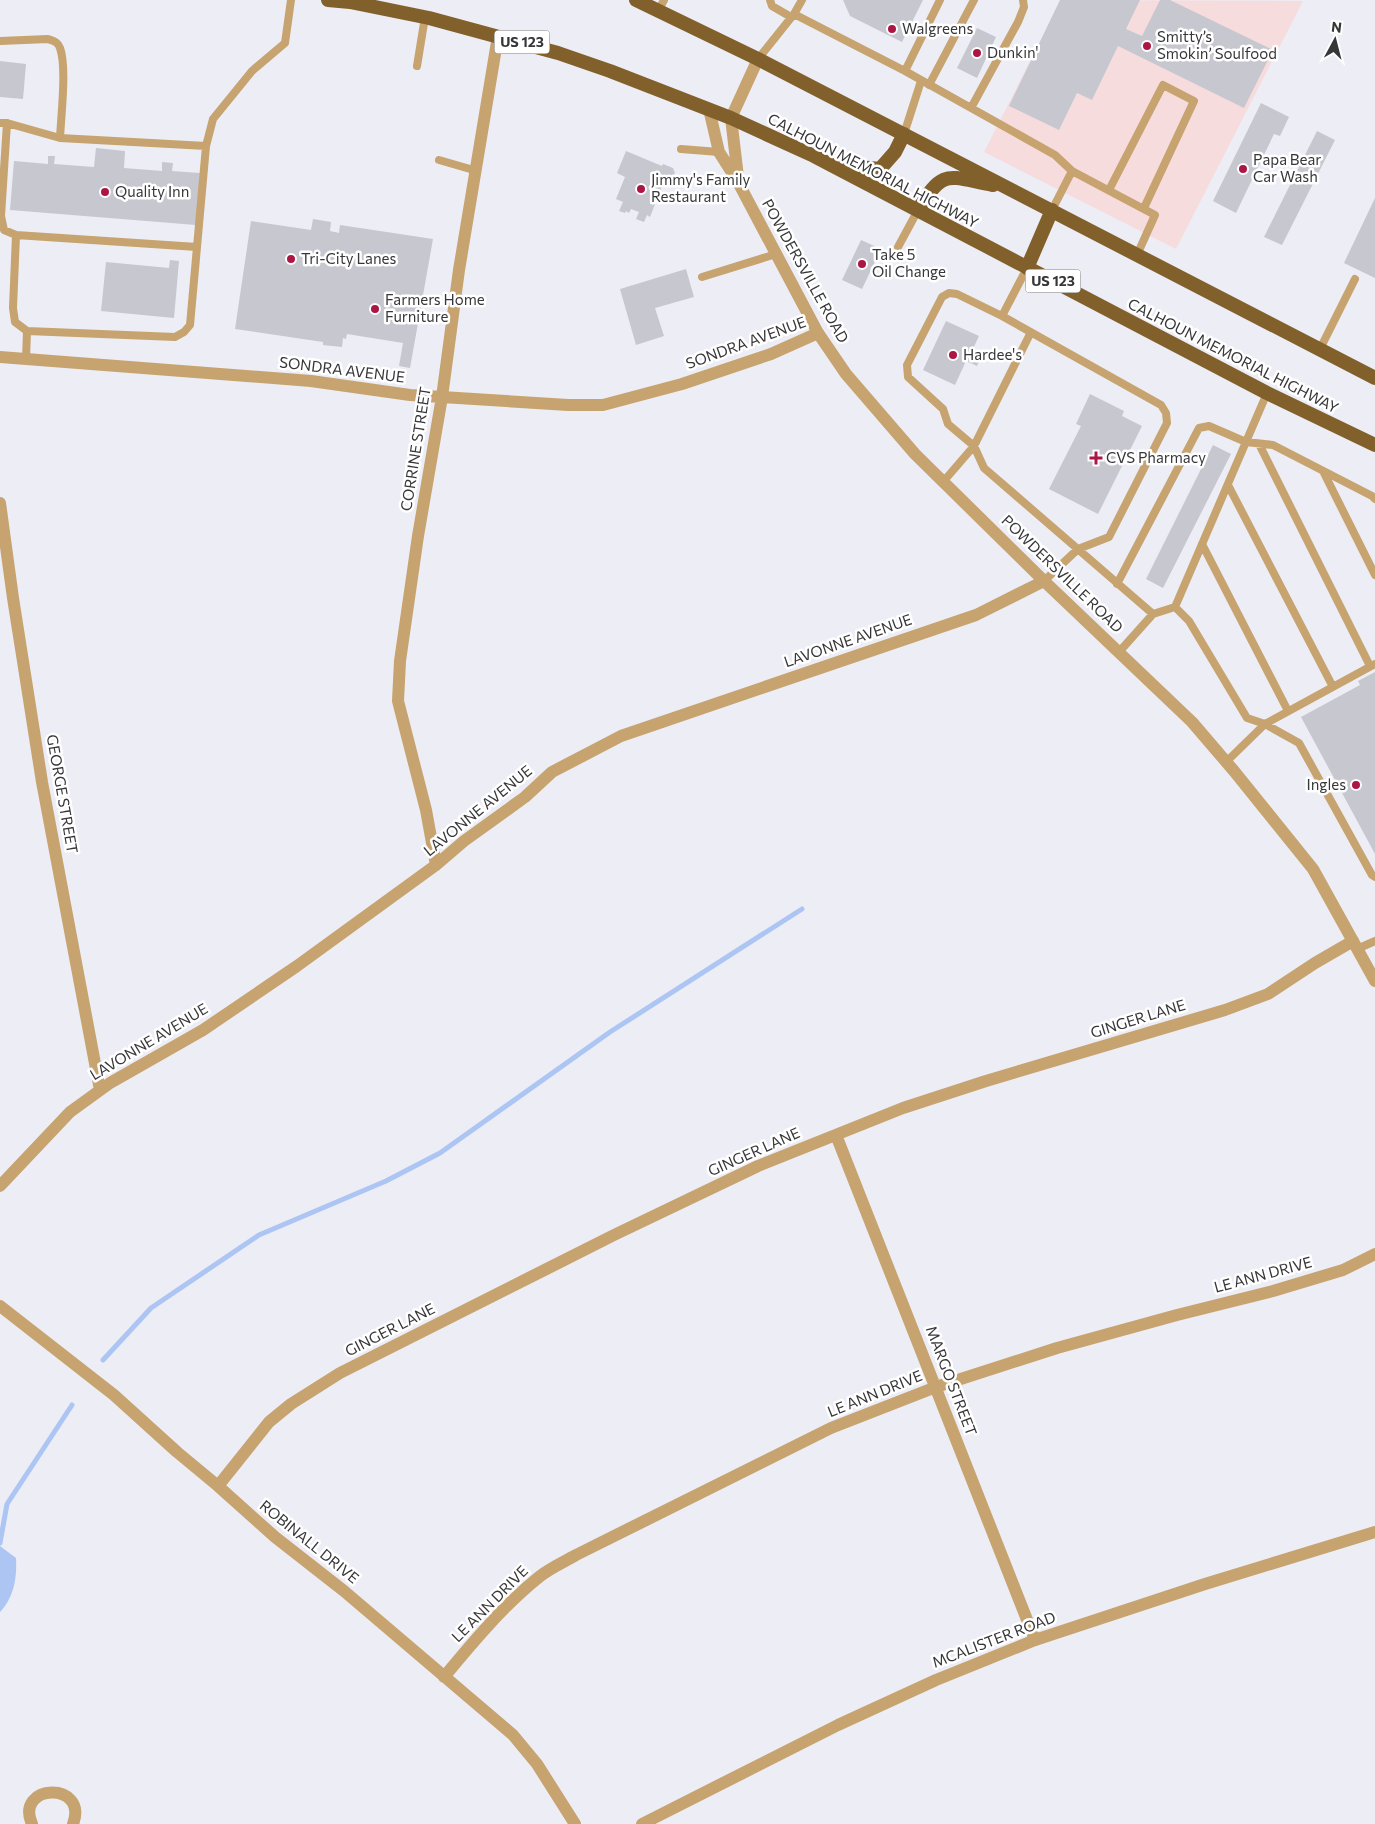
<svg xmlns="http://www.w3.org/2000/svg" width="1375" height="1824" viewBox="0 0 1375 1824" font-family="Commissioner,sans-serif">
	<rect width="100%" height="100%" fill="#ecedf5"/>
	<path fill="#f7dcdd" d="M1061 0 1303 1 1176 249 984 152Z"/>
	<path fill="#adc5f3" d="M0 1546 16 1558C17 1578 14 1597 0 1612Z"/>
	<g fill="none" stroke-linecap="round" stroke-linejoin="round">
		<path stroke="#adc5f3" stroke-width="5" d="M103 1360 151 1308 259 1235 386 1181 440 1153 610 1032 802 909
			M0 1543 7 1504 72 1405"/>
	</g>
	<path fill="#c6c7cf" d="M843 0H923L902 42 850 16Z
		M1060 0H1140L1126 29 1142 36 1160 0H1170L1273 50 1244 108 1118 46 1092 100 1077 93 1059 130 1009 106Z
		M977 28 996 37 977 78 957 68Z
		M0 61 26 64 23 99 0 97Z
		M1261 103 1289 117 1280 136 1274 134 1236 213 1213 201Z
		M1317 131 1335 140 1282 245 1264 237Z
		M96 148 125 151 124 168 162 171V162L173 163 172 171 200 173 196 225 10 210 14 161 48 164V156H55L54 164 94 167Z
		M626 151 662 166 663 164 673 168 675 173 673 178 666 176 650 217 647 215 644 222 636 219 639 212 631 209 629 213 626 211 625 213 619 211 623 202 616 199 625 177 617 173Z
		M1375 198V278L1344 263Z
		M313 219 331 222 330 231 339 233 340 225 433 239 410 368 399 366 403 343 347 334 346 339 343 338 342 347 323 345V342L235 329 251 221 311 230Z
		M861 240 881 249 862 289 842 280Z
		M170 260 179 261 174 318 101 311 106 262 169 268Z
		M686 269 694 297 655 308 664 336 636 345 620 289Z
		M946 321 979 336 971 353 981 357 977 366 966 361 955 385 923 370Z
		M1090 394 1124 411 1122 416 1142 426 1098 514 1049 489 1081 426 1076 424Z
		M1213 445 1231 454 1163 588 1146 579Z
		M1375 672V854L1301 717 1360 685 1358 681Z"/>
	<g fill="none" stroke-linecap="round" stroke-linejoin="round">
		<path stroke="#c6a36f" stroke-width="8" d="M770 0 772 6 791 17
			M658 11 664 0
			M794 14 905 71 1055 155 1072 171 1052 210
			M0 41 48 39C54 41 58 42 60 48 67 67 61 116 60 138L206 146 213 119 252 71 285 43 291 0
			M758 59 794 14 802 0
			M417 66 425 17
			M905 71 940 0
			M929 85 974 0
			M971 108 1018 22 1024 7 1023 0
			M0 123H7L60 138
			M7 123 1 216 4 230 16 235 197 247 206 146
			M904 134 921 81
			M681 149 719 152
			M439 160 477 171
			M1072 171 1155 215 1137 255
			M1109 190 1163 85 1194 101 1144 208
			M16 235 13 308 15 322 27 331 26 359
			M898 247 918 210
			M702 277 776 254
			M1002 316 1027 268
			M27 331 175 337 184 332 190 325 197 247
			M1320 349 1355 279
			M1259 444 1370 666
			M1323 471 1375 575
			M943 482 974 446 1031 332
			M1228 485 1333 687
			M1202 544 1288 711
			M1044 581 1078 549 1109 537 1167 423 1166 413 1161 405 1002 316 957 294 949 293 942 297 907 365 908 377 943 409 948 424 974 446 984 468 1153 614 1175 607 1189 621 1247 718 1265 724 1299 743 1372 875 1375 877
			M1117 584 1199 428 1209 426 1246 442 1273 445 1372 496 1375 499
			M1175 607 1267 393
			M1119 652 1153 614
			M1226 762 1265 724 1375 664
			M1357 949 1375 941"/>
		<path stroke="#c6a36f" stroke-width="12" d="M0 357 311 381 410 395 568 405H603L682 384 771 354 818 333
			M0 503 13 598 42 782 100 1090
			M436 865 426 810 398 701 400 661 418 536 442 397 459 270 498 36
			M836 1135 1035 1640
			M0 1186 70 1112 110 1083 203 1030 297 966 436 865 464 841 525 797 552 772 621 736 976 615 1044 581
			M0 1306 114 1395 177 1452 218 1486 275 1537 344 1591 513 1735 537 1764 575 1824
			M218 1486 269 1422 291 1404 340 1373 614 1235 758 1166 903 1108 986 1081 1225 1010 1268 994 1315 963 1353 941
			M444 1677C473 1642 504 1605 539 1577 550 1568 564 1562 576 1555L831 1428 936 1387 1057 1348 1177 1315 1273 1291 1343 1270 1375 1254
			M32 1824C14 1783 89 1781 73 1824"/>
		<path stroke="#c6a36f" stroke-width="12" d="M709 109 719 152 738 182 818 333 846 374 915 454 1044 581 1192 722 1234 771 1313 869 1375 981
			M738 177 731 118 758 59
			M642 1824 838 1725 936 1680 1035 1640 1205 1584 1375 1532"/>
		<path stroke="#82602c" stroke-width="14" d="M328 0 350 2 429 18 558 53 610 71 731 118 814 156 1267 393 1375 445
			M636 0 758 59 1375 378
			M838 165 880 169 895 152 904 134
			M918 210C944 167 948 177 993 185
			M1027 268 1052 210"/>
	</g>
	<g fill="#ab1644" stroke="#fff" stroke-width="2">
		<circle cx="892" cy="29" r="5"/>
		<circle cx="1147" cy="46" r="5"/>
		<circle cx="977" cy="53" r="5"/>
		<circle cx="1243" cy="169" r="5"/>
		<circle cx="641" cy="189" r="5"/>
		<circle cx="105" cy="192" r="5"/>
		<circle cx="291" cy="259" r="5"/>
		<circle cx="862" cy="264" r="5"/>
		<circle cx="375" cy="309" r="5"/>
		<circle cx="953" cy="355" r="5"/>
		<path d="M1093.5 450.5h5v5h5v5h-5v5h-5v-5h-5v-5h5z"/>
		<circle cx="1356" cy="785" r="5"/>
	</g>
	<g text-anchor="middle" stroke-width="5" stroke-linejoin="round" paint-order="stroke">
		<g fill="#fff" stroke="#737375" stroke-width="1">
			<rect x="494.5" y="30.5" width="55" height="23" rx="4"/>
			<rect x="1025.5" y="269.5" width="55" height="23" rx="4"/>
		</g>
		<g font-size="14" font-weight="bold" fill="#37373a">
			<text x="522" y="47">US 123</text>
			<text x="1053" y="286">US 123</text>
		</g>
		<g font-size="15" fill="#37373a" stroke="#fff" text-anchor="start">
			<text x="902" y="34">Walgreens</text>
			<text x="1157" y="42">Smitty’s<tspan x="1157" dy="17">Smokin’ Soulfood</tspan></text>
			<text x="987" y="58">Dunkin'</text>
			<text x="1253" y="165">Papa Bear<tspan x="1253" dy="17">Car Wash</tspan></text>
			<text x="651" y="185">Jimmy's Family<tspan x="651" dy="17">Restaurant</tspan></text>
			<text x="115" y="197">Quality Inn</text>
			<text x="872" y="260">Take 5<tspan x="872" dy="17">Oil Change</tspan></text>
			<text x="301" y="264">Tri-City Lanes</text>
			<text x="385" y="305">Farmers Home<tspan x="385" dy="17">Furniture</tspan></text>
			<text x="963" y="360">Hardee's</text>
			<text x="1106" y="463">CVS Pharmacy</text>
			<text x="1346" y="790" text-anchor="end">Ingles</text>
		</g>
		<g font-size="15" fill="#37373a" stroke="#fff">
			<text transform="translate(873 171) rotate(27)" y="5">CALHOUN MEMORIAL HIGHWAY</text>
			<text transform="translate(805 271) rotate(61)" y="5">POWDERSVILLE ROAD</text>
			<text transform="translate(746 343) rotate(-20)" y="5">SONDRA AVENUE</text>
			<text transform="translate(1233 356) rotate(27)" y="5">CALHOUN MEMORIAL HIGHWAY</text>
			<text transform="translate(342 370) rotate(7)" y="5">SONDRA AVENUE</text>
			<text transform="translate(416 449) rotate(-81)" y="5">CORRINE STREET</text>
			<text transform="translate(1062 574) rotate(44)" y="5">POWDERSVILLE ROAD</text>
			<text transform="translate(848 641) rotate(-19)" y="5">LAVONNE AVENUE</text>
			<text transform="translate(62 794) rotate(80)" y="5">GEORGE STREET</text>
			<text transform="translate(478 811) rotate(-39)" y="5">LAVONNE AVENUE</text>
			<text transform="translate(1138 1019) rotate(-17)" y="5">GINGER LANE</text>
			<text transform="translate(149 1042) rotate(-31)" y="5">LAVONNE AVENUE</text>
			<text transform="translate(754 1152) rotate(-24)" y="5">GINGER LANE</text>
			<text transform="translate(1263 1275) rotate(-15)" y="5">LE ANN DRIVE</text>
			<text transform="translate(390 1330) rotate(-27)" y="5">GINGER LANE</text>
			<text transform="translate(951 1381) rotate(69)" y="5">MARGO STREET</text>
			<text transform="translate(875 1394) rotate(-22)" y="5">LE ANN DRIVE</text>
			<text transform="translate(309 1542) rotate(39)" y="5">ROBINALL DRIVE</text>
			<text transform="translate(490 1604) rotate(-45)" y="5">LE ANN DRIVE</text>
			<text transform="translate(994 1640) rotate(-21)" y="5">MCALISTER ROAD</text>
		</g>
	</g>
	<g transform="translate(1335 40) rotate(7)" stroke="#ffffff" stroke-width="4" paint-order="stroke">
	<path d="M0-4L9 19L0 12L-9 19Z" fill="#37373a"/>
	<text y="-8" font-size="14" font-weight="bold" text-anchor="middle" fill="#37373a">N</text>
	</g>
</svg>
